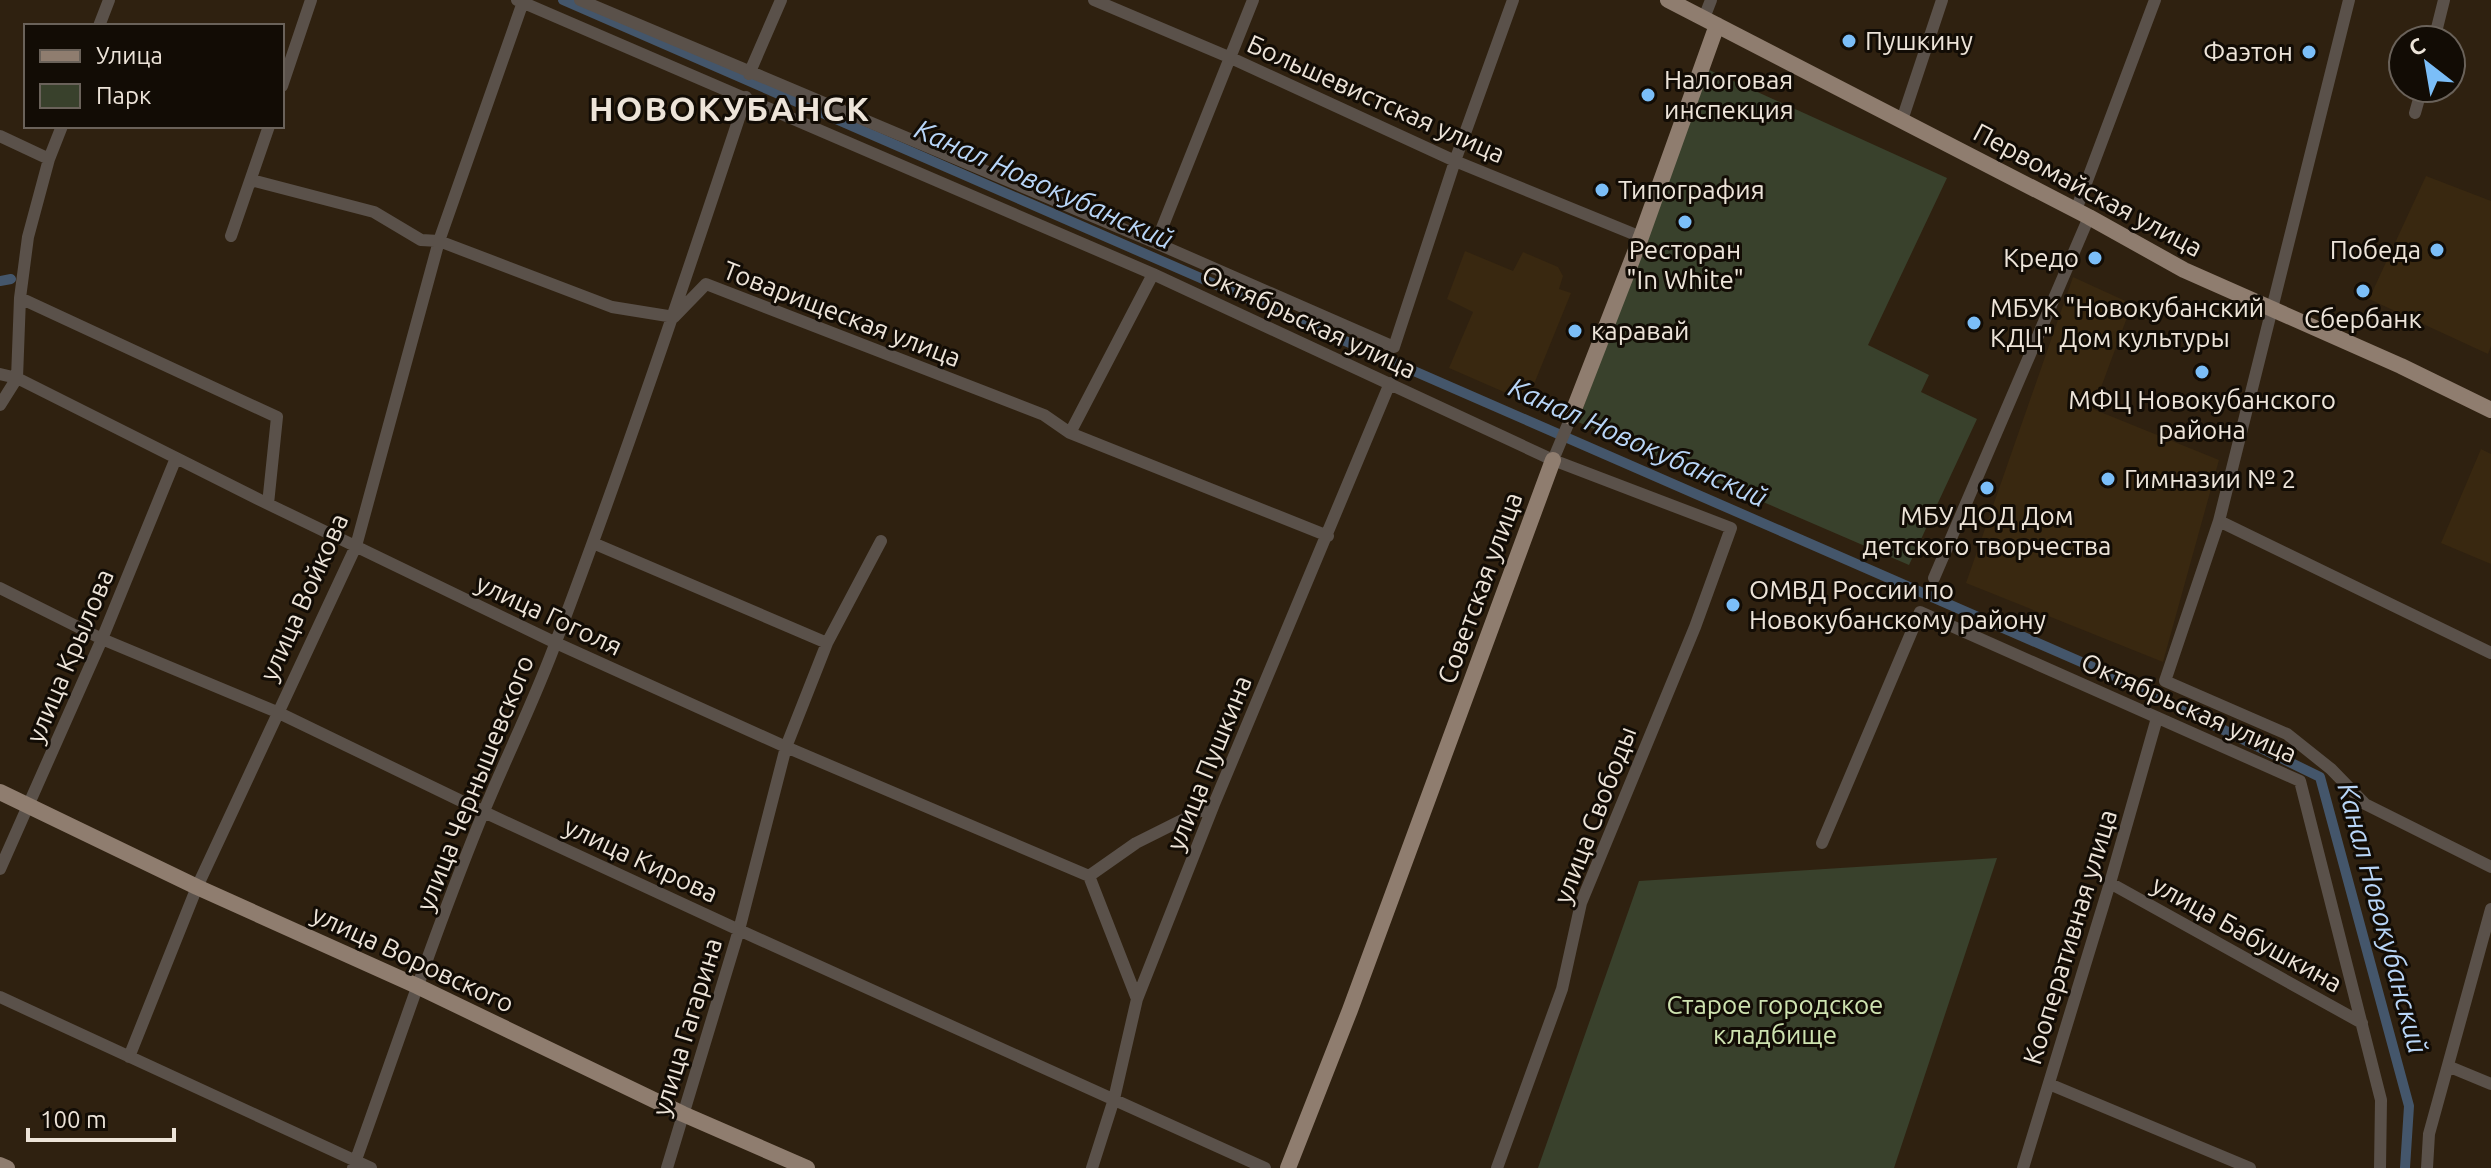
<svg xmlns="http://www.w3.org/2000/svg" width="2491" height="1168" viewBox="0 0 2491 1168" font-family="Ubuntu,sans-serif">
	<rect width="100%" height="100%" fill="#2f2110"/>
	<path fill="#392810" d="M2426 176 2491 201V346L2488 354 2369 299Z
		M1465 251 1513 271 1523 252 1558 267 1563 276 1559 289 1571 293 1532 389 1525 386 1520 399 1449 368 1473 312 1447 299Z
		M2073 277 2132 304 2093 409 2219 460 2163 662 1966 583Z
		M2481 449 2491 454V564L2441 543Z"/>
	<path fill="#39412c" d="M1707 69 1947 178 1868 345 1929 375 1921 392 1977 419 1909 565 1578 422Z
		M1997 858 1894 1168H1538L1639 881Z"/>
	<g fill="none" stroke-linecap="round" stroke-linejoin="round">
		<path stroke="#44566b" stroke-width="10" d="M563 0 2111 675 2320 777 2409 1106 2405 1168
			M0 281 11 279"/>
		<path stroke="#5a514a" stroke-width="12" d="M517 0 1153 274 1553 460 1731 528 1695 627 1581 903 1562 989 1497 1168
			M580 0 1156 243 1394 347 1455 161 1513 0
			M1094 0 1231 58 1455 161 1641 237
			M2349 0 2219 521 2165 681 2287 734 2331 769 2365 804 2491 867
			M1704 18 1711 0
			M99 26 109 0
			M2434 40 2444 0
			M749 74 781 0
			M282 86 311 0
			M2415 113 2422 88
			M1902 120 1942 0
			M0 136 49 159
			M251 180 374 212 421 240 439 241 612 307 674 317 706 284 1044 415 1070 433 1328 536
			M2076 210 2155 0
			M231 236 269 126
			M1156 243 1253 0
			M20 298 277 417 268 504
			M0 374 17 378 268 504 556 643 786 747 1089 876 1136 843 1214 804
			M0 405 17 378 20 298 28 237 49 159 62 126
			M1070 433 1153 274
			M1553 460 1571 417
			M2219 521 2491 653
			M593 543 827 643
			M1934 578 2089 217
			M0 588 102 639 277 712 484 812 739 930 1265 1168
			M1822 843 1920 612 2300 781 2381 1100 2380 1168
			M0 869 102 639 176 458
			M1089 876 1137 999
			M2110 883 2362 1023
			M0 997 371 1168
			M129 1057 197 887 356 546 439 241 523 2
			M2450 1067 2491 1084
			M2049 1084 2250 1168
			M353 1168C396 1049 436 928 484 811 508 753 536 697 557 639 625 459 686 278 746 97
			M667 1168 739 930 786 747 827 643 881 541
			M1092 1168 1114 1099 1137 999 1214 804 1390 383
			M2023 1168 2110 883 2157 718
			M2427 1168 2429 1134 2491 909"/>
		<path stroke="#8f7d6f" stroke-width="16" d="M1668 0 2089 217 2184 270 2401 366 2491 410
			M1571 417 1641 237 1717 25
			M0 792 197 887 417 986 683 1114 807 1168
			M0 1165 7 1168
			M1288 1168 1350 1010 1553 460"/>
	</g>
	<g fill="#7bbef8" stroke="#120c05" stroke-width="3">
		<circle cx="1849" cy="41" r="8"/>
		<circle cx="2309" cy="52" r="8"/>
		<circle cx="1648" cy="95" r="8"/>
		<circle cx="1602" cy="190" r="8"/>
		<circle cx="1685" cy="222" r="8"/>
		<circle cx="2437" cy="250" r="8"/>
		<circle cx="2095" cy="258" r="8"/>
		<circle cx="2363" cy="291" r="8"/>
		<circle cx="1974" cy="323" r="8"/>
		<circle cx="1575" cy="331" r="8"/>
		<circle cx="2202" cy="372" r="8"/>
		<circle cx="2108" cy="479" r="8"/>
		<circle cx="1987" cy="488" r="8"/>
		<circle cx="1733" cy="605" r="8"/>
	</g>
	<g text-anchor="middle" stroke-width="6" stroke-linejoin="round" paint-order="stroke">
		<g font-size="26" fill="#ede4d9" stroke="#120c05" text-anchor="start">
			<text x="1865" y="50">Пушкину</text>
			<text x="2293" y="61" text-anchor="end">Фаэтон</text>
			<text x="1664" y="89">Налоговая<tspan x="1664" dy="30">инспекция</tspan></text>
			<text x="1618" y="199">Типография</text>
			<text x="1685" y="259" text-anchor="middle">Ресторан<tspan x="1685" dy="30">"In White"</tspan></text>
			<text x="2421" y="259" text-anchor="end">Победа</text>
			<text x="2079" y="267" text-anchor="end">Кредо</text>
			<text x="1990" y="317">МБУК "Новокубанский<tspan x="1990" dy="30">КДЦ" Дом культуры</tspan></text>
			<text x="2363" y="328" text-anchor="middle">Сбербанк</text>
			<text x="1591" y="340">каравай</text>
			<text x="2202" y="409" text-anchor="middle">МФЦ Новокубанского<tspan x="2202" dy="30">района</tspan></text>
			<text x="2124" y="488">Гимназии № 2</text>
			<text x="1987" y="525" text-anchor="middle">МБУ ДОД Дом<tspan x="1987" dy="30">детского творчества</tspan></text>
			<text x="1749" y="599">ОМВД России по<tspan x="1749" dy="30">Новокубанскому району</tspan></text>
		</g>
		<g font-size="26" fill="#ede4d9" stroke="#120c05">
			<text transform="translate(1376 99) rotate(24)" y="9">Большевистская улица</text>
			<text transform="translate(2088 190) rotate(28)" y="9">Первомайская улица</text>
			<text transform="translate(842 314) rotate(21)" y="9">Товарищеская улица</text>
			<text transform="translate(1309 322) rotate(25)" y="9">Октябрьская улица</text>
			<text transform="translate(1480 588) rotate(-70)" y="9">Советская улица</text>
			<text transform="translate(304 597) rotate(-66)" y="9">улица Войкова</text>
			<text transform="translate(549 615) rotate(25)" y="9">улица Гоголя</text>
			<text transform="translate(70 656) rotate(-67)" y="9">улица Крылова</text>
			<text transform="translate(2189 708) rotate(24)" y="9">Октябрьская улица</text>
			<text transform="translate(1209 763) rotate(-68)" y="9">улица Пушкина</text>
			<text transform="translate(475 783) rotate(-68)" y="9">улица Чернышевского</text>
			<text transform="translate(1595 815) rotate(-69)" y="9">улица Свободы</text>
			<text transform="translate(641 860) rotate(25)" y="9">улица Кирова</text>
			<text transform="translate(2247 934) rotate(29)" y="9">улица Бабушкина</text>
			<text transform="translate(2070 937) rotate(-73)" y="9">Кооперативная улица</text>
			<text transform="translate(413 959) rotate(25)" y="9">улица Воровского</text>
			<text transform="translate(687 1027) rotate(-73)" y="9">улица Гагарина</text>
		</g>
		<g font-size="26" fill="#cee3b0" stroke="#120c05">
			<text x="1775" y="1014">Старое городское<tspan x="1775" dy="30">кладбище</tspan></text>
		</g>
		<g font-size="28" font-style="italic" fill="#b8d5f7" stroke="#120c05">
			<text transform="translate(1044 184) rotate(24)" y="10">Канал Новокубанский</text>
			<text transform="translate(1638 442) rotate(24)" y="10">Канал Новокубанский</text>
			<text transform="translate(2383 918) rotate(75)" y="10">Канал Новокубанский</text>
		</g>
		<g font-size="34" font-weight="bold" letter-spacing="2" fill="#ede4d9" stroke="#120c05">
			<text x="730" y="121">НОВОКУБАНСК</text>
		</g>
	</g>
	<rect x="24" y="24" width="260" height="104" fill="#120c05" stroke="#6a625a" stroke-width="2"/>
	<rect x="40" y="50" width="40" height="12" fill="#8f7d6f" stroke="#6a625a" stroke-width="2"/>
	<text x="96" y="64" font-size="24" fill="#ede4d9">Улица</text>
	<rect x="40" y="84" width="40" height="24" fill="#39412c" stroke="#6a625a" stroke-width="2"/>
	<text x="96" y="104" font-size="24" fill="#ede4d9">Парк</text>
	<g transform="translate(2427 64) rotate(329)"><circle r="38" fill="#120c05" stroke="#6a625a" stroke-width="2"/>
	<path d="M0-6L14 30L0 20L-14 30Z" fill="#7bbef8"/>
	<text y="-12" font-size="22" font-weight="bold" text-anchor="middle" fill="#ede4d9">С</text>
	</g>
	<path d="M28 1128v12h146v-12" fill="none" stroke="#ede4d9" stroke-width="4"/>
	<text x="40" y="1128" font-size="24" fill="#ede4d9" stroke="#120c05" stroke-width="6" paint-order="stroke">100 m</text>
</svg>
